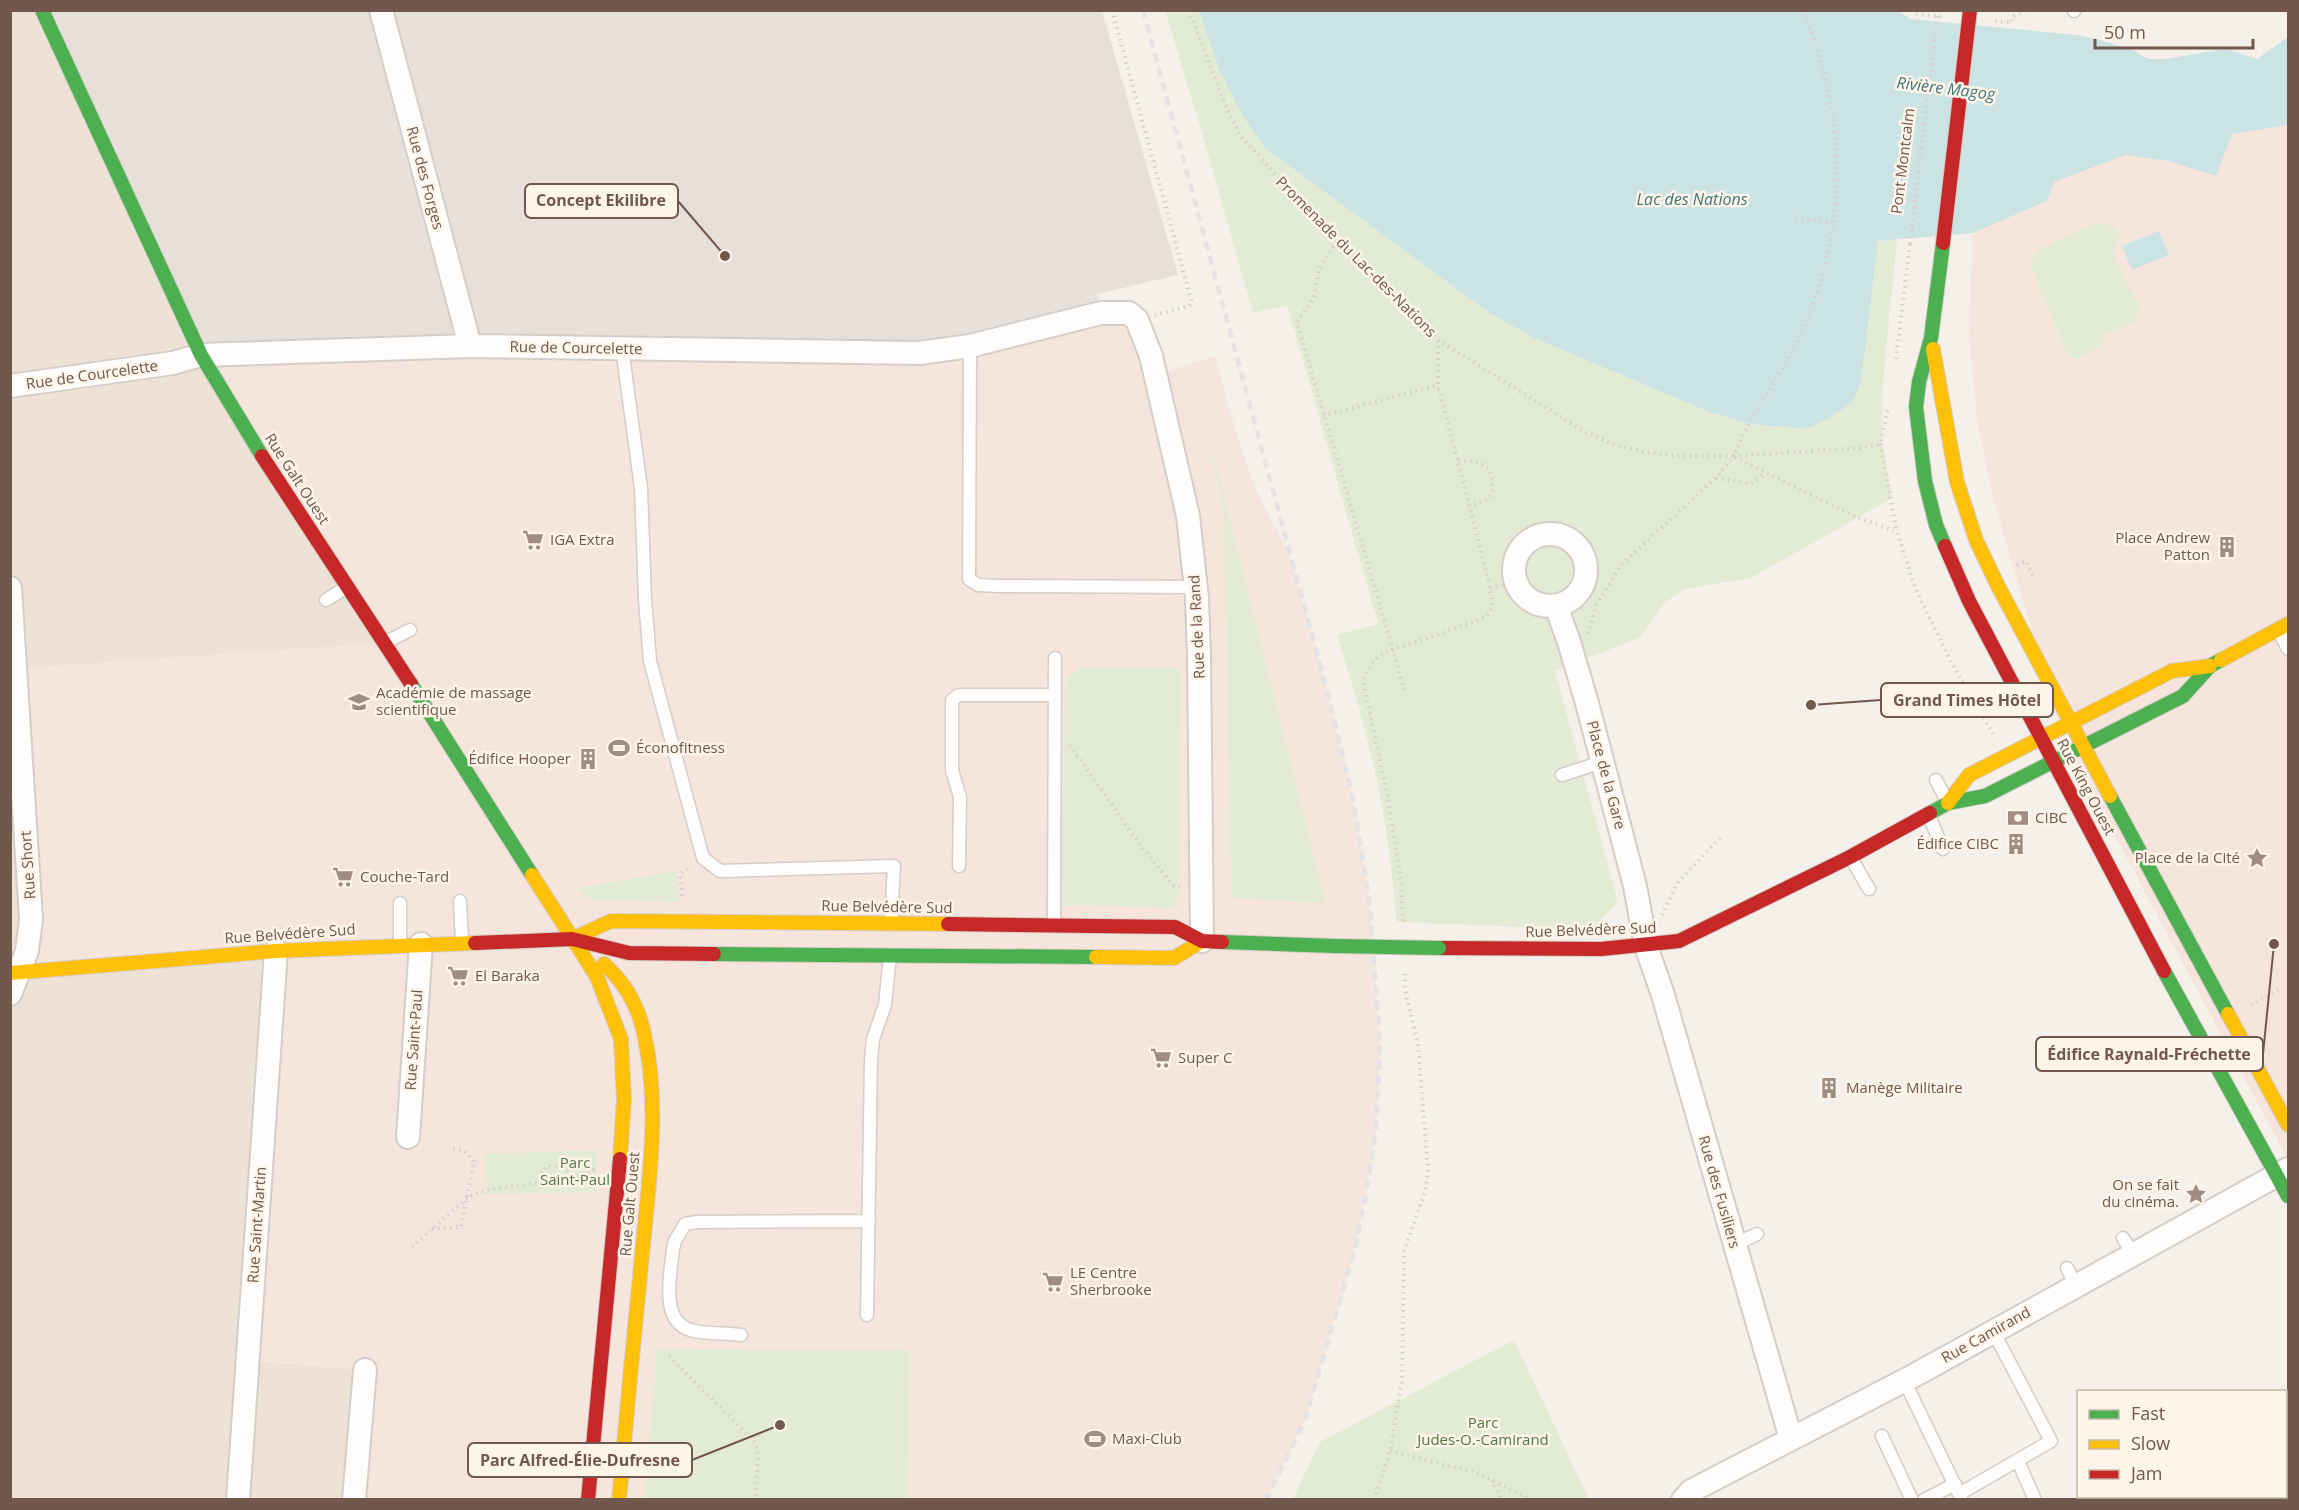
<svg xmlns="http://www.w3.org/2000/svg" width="2299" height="1510" viewBox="0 0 2299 1510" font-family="'Open Sans',sans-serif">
	<rect width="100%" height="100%" fill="#f5f0e9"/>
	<path fill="#eee2d7" d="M10 11H42L385 643 17 669 276 951 249 1360 365 1370 354 1499H11Z"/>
	<path fill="#f5e5dd" d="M2288 125V1160L2063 739 1992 493 1977 419 1969 333 1973 233 2047 201 2054 182 2126 155 2168 161 2232 134Z
		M1129 313 1155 375 1215 356 1235 429 1256 490 1291 558 1328 694 1353 799 1370 905 1380 1046 1376 1128 1367 1188 1355 1249 1305 1420 1266 1499H907L910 1351 658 1349 644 1499H354L365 1370 249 1359 276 951 21 972 16 669 385 643 201 355Z"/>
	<path fill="#e7e0da" d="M42 11H1102L1178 275 1097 294 1101 313 970 346 201 355Z"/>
	<path fill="#e3ebd5" d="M1165 11H1199L1220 71 1242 115 1264 147 1488 312 1532 337 1709 412 1750 424 1807 429 1826 420 1852 403 1861 383 1878 241 1897 240 1884 369 1881 433 1892 498 1751 578 1684 589 1663 604 1641 637 1555 671 1618 902 1590 930 1397 922C1393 886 1390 849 1383 813 1372 752 1356 694 1337 635L1378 624 1287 305 1253 313 1198 119Z
		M2094 224 2113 225 2120 239 2113 249 2124 278 2140 304 2134 322 2104 335 2100 347 2074 359 2068 356 2031 266 2037 250Z
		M1207 426 1326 903 1231 898 1224 513Z
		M1082 668H1180L1178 898 1174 906 1170 908 1063 905 1065 690C1066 678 1070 671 1082 668Z
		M676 871 679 902 594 900 584 896 579 888Z
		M597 1150 595 1192 478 1195 486 1189 484 1154Z
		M1514 1340 1589 1499H1293L1320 1442Z
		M657 1349 910 1350 907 1499H644Z"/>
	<path fill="#cce3e4" d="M1896 10 1911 19 2077 35 2105 41 2134 51 2149 59H2166L2218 50H2230L2257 59 2288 37V125L2232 134 2216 176 2168 161 2126 155 2054 182 2047 201 1973 233 1878 241 1861 383 1852 403 1826 420 1807 429 1750 424 1709 412 1532 337 1488 312 1264 147 1242 115 1220 71 1199 11Z
		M2159 231 2169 255 2132 270 2122 246Z"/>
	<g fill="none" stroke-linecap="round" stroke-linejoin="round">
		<defs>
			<path id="lane" d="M2074 11 2075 10
				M970 346 969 579 978 585 999 586 1196 587
				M622 348 641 488 645 599 650 661 703 858 720 871 894 866 891 923
				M326 600 347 587
				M2279 631 2288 649
				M386 642 410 630
				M1562 775 1602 762
				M1936 780 1946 799
				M1929 816 1943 849
				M1851 858 1869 889
				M959 866 960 797 952 770V700L959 695H1055
				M460 901 462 941
				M400 903V943
				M1054 923 1055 658
				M2123 1238 2133 1255
				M1734 1245 1757 1234
				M2067 1268 2076 1286
				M867 1315 871 1059 873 1039 885 1005 890 956
				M741 1335C726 1333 709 1334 694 1331 658 1324 671 1273 673 1249L675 1241 685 1224 697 1222 869 1221
				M1904 1380 1962 1500
				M1882 1436 1912 1500
				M2018 1461 2035 1500
				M1959 1494 2051 1441 1993 1331
				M1924 1500 1955 1484"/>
			<path id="street" d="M381 10 470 346
				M10 386 173 363 201 355 470 346 919 353 970 346 1101 313H1129L1137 320 1151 356 1188 516 1197 598 1199 657 1202 941
				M1514 570a36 36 0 1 1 72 0a36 36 0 1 1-72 0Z
				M10 588 31 919 27 951 10 994
				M1556 606 1569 642 1587 703 1635 886 1646 946 1663 995 1791 1439
				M408 1137 421 944
				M2286 1482 2288 1480
				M238 1500 276 951
				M354 1500 365 1370
				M1683 1500 1691 1491 1915 1375 2288 1169
				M2252 1500 2258 1496"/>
			<path id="fast" d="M42 10 201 355 262 456
				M1943 243 1931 338 1919 382 1916 407 1925 481 1936 525 1945 546
				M411 684 532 875
				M2110 796 2228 1014
				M1930 813 1948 803 1985 796 2183 696 2210 666 2221 660
				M1222 942 1335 946
				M714 954 1096 957
				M2164 971 2288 1196"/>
			<path id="slow" d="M1933 349 1957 482 1976 540 1998 586 2110 796
				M2221 660 2288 624
				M1948 803 1969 775 2172 671 2210 666
				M532 875 597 977 621 1039 624 1100 620 1159
				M572 939 611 921 948 924
				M1096 957 1174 958 1202 941
				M604 964C623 981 637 1004 643 1029 661 1103 649 1181 642 1255 634 1337 626 1418 619 1500
				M10 973 276 951 475 943
				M2228 1014 2288 1125"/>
			<path id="jam" d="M262 456 411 684
				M1945 546 1969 601 2164 971
				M948 924 1175 927 1202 941 1222 942
				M475 943 572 939 629 953 714 954
				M1439 948 1601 949 1679 941 1850 857 1930 813
				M588 1500 620 1159"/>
		</defs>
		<use href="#lane" stroke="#d4cdc8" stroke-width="15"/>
		<use href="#street" stroke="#d4cdc8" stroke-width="26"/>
		<use href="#fast" stroke="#d4ccc6" stroke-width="16"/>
		<use href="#slow" stroke="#d4ccc6" stroke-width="16"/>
		<use href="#jam" stroke="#d4ccc6" stroke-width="16"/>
		<path stroke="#d7cfca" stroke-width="4" stroke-dasharray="1.5 4.5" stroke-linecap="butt" d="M1112 10 1192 303 1189 306 1155 315
			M1189 10 1226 107 1242 138 1337 241 1438 340 1585 432 1614 444 1644 452 1677 456H1734C1750 414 1780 378 1799 337 1851 228 1846 121 1804 10
			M1911 10 1918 14 1943 17
			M1995 21 2011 23 2012 17 2026 10
			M1796 217 1834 223
			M1337 241 1319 269 1314 297 1297 322 1405 691
			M1896 359 1910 244
			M1323 416 1438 385
			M1880 444 1897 532
			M1735 457 1854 516 1897 532 1916 590 1954 668 1993 734
			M1458 461C1484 461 1495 465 1492 494L1486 500 1470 507
			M1716 478 1750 484 1766 473
			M2017 565 2026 561 2033 575
			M1490 588 1515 583
			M1588 634 1596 606 1620 566 1716 478 1734 456 1860 448 1880 444 1888 408
			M1070 745 1141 846 1174 886 1183 887
			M682 896 680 874 690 867
			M1662 915 1679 881 1723 835
			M1403 921 1401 880 1388 798 1363 681 1372 663 1383 653 1477 621 1487 616 1493 607 1488 578 1438 385V340
			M2251 1005 2282 988
			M562 1167 576 1177 595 1170
			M432 1229 461 1227 474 1161 465 1151 450 1148
			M412 1247 468 1197 486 1190 537 1183 547 1166 593 1169
			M669 1356 755 1442 758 1456 756 1500
			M1390 1451 1477 1473 1532 1500
			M1492 1480 1502 1500
			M1374 1500 1390 1451 1402 1380 1404 1251 1425 1192 1428 1170 1418 1045 1405 989V974"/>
		<use href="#lane" stroke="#fefdfc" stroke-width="12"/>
		<use href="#street" stroke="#fefdfc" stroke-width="22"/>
		<use href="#fast" stroke="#4caf50" stroke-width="14"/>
		<use href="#slow" stroke="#ffc107" stroke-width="14"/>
		<use href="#jam" stroke="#c62828" stroke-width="14"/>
		<path stroke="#e4e2e4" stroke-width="4.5" stroke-dasharray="9 6" stroke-linecap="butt" d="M1143 10 1328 694 1353 799 1370 905 1380 1046 1376 1128 1367 1188 1355 1249 1305 1420 1266 1500"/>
		<defs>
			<path id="fast-bridge" d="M1335 946 1439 948"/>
			<path id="jam-bridge" d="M1943 243 1970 10"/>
		</defs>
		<use href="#fast-bridge" stroke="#d4ccc6" stroke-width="16" stroke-linecap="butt"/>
		<use href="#jam-bridge" stroke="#d4ccc6" stroke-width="16" stroke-linecap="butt"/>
		<path stroke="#d7cfca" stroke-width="4" stroke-dasharray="1.5 4.5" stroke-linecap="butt" d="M1910 244 1938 10"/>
		<use href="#fast-bridge" stroke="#4caf50" stroke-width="14"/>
		<use href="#jam-bridge" stroke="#c62828" stroke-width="14"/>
	</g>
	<defs>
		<symbol id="supermarket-bare" viewBox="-9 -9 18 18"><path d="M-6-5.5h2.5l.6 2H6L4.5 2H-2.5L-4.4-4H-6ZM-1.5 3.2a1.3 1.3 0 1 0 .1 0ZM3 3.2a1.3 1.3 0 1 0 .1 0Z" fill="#9f8d83" stroke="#fdf5ea" stroke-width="2.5" paint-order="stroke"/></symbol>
		<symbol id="building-bare" viewBox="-9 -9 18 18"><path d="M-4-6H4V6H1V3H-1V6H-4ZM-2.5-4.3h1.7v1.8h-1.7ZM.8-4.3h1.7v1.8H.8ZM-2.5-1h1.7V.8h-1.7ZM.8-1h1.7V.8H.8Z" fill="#9f8d83" stroke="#fdf5ea" stroke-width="2.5" paint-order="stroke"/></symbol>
		<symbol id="school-bare" viewBox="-9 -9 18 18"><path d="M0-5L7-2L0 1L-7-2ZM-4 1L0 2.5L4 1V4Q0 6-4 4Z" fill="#9f8d83" stroke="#fdf5ea" stroke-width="2.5" paint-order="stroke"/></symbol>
		<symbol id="stadium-bare" viewBox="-9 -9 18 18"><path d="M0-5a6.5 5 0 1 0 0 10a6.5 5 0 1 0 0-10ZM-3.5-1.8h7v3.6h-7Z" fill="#9f8d83" stroke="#fdf5ea" stroke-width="2.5" paint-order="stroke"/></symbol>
		<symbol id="bank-bare" viewBox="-9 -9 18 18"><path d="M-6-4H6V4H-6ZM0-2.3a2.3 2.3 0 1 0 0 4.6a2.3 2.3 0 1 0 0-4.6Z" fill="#9f8d83" stroke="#fdf5ea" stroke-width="2.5" paint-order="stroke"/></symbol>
		<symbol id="sight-bare" viewBox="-9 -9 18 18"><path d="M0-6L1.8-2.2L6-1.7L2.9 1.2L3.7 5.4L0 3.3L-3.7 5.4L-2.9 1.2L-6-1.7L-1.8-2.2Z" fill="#9f8d83" stroke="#fdf5ea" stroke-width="2.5" paint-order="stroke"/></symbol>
	</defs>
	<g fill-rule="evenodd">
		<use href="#supermarket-bare" x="518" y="525" width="30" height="30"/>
		<use href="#building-bare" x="2212" y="532" width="30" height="30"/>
		<use href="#school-bare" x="344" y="687" width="30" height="30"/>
		<use href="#stadium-bare" x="604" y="733" width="30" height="30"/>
		<use href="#building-bare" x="573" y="744" width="30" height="30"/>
		<use href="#bank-bare" x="2003" y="803" width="30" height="30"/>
		<use href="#building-bare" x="2001" y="829" width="30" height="30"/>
		<use href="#sight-bare" x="2242" y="843" width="30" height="30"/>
		<use href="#supermarket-bare" x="328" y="862" width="30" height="30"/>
		<use href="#supermarket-bare" x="443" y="961" width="30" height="30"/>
		<use href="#supermarket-bare" x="1146" y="1043" width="30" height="30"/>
		<use href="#building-bare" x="1814" y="1073" width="30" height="30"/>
		<use href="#sight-bare" x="2181" y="1179" width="30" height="30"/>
		<use href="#supermarket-bare" x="1038" y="1267" width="30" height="30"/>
		<use href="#stadium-bare" x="1080" y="1424" width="30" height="30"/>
	</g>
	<g text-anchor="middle" stroke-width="5" stroke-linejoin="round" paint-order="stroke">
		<g font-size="15" fill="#71574c" stroke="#fdf5ea">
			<text transform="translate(1903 161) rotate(-83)" y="5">Pont Montcalm</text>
			<text transform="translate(425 178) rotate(75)" y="5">Rue des Forges</text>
			<text transform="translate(1356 257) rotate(45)" y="5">Promenade du Lac-des-Nations</text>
			<text transform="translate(576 348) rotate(1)" y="5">Rue de Courcelette</text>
			<text transform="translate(92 375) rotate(-8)" y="5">Rue de Courcelette</text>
			<text transform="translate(297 479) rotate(57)" y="5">Rue Galt Ouest</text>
			<text transform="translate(1197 627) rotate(-93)" y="5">Rue de la Rand</text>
			<text transform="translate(1606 775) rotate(75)" y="5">Place de la Gare</text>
			<text transform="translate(2086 787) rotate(62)" y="5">Rue King Ouest</text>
			<text transform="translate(28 865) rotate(-94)" y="5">Rue Short</text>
			<text transform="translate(887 907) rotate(1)" y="5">Rue Belvédère Sud</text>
			<text transform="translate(1591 930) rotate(-2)" y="5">Rue Belvédère Sud</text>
			<text transform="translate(290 934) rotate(-4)" y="5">Rue Belvédère Sud</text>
			<text transform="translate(414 1040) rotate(-86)" y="5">Rue Saint-Paul</text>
			<text transform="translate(1719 1192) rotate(74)" y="5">Rue des Fusiliers</text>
			<text transform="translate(630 1204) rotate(-85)" y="5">Rue Galt Ouest</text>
			<text transform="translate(257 1225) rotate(-86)" y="5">Rue Saint-Martin</text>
			<text transform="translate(1986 1335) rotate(-29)" y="5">Rue Camirand</text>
		</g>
		<g font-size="15" fill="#71574c" stroke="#fdf5ea" text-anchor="start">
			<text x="2210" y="543" text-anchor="end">Place Andrew<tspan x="2210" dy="17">Patton</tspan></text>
			<text x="550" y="545">IGA Extra</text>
			<text x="376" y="698">Académie de massage<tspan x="376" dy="17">scientifique</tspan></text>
			<text x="636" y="753">Éconofitness</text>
			<text x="571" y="764" text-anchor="end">Édifice Hooper</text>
			<text x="2035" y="823">CIBC</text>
			<text x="1999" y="849" text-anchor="end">Édifice CIBC</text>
			<text x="2240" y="863" text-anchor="end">Place de la Cité</text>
			<text x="360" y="882">Couche-Tard</text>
			<text x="475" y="981">El Baraka</text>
			<text x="1178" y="1063">Super C</text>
			<text x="1846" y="1093">Manège Militaire</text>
			<text x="2179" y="1190" text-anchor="end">On se fait<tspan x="2179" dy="17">du cinéma.</tspan></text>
			<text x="1070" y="1278">LE Centre<tspan x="1070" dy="17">Sherbrooke</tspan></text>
			<text x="1112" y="1444">Maxi-Club</text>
		</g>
		<g font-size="15" fill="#557645" stroke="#fdf5ea">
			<text x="575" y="1168">Parc<tspan x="575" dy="17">Saint-Paul</tspan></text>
			<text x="1483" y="1428">Parc<tspan x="1483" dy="17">Judes-O.-Camirand</tspan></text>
		</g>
		<g font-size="16" font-style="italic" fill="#44757b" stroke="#fdf5ea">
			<text transform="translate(1946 88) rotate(7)" y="6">Rivière Magog</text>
			<text x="1692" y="205">Lac des Nations</text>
		</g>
	</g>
	<path fill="none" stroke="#71574c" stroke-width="2" d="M725 256L678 201M1811 705L1881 700M2274 944L2263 1054M780 1425L692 1460"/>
	<g fill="#71574c" stroke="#fdf5ea" stroke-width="2">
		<circle cx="725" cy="256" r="6"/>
		<circle cx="1811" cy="705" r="6"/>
		<circle cx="2274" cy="944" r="6"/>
		<circle cx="780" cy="1425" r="6"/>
	</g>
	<g fill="#fdf5ea" stroke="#71574c" stroke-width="2">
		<rect x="525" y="184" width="153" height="34" rx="6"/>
		<rect x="1881" y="683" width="172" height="34" rx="6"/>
		<rect x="2036" y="1037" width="227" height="34" rx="6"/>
		<rect x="468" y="1443" width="224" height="34" rx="6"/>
	</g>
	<g font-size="16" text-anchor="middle" font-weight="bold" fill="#71574c">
		<text x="601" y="206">Concept Ekilibre</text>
		<text x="1967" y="706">Grand Times Hôtel</text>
		<text x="2149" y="1060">Édifice Raynald-Fréchette</text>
		<text x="580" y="1466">Parc Alfred-Élie-Dufresne</text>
	</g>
	<rect width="2299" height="1510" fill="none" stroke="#71574c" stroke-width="24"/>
	<rect x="2077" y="1390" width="210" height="108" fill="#fdf5ea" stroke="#c5b6ab" stroke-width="1.5"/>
	<rect x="2089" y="1410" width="30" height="9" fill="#4caf50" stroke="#c5b6ab" stroke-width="1.5"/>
	<text x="2131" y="1420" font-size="18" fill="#71574c">Fast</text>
	<rect x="2089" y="1440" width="30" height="9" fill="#ffc107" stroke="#c5b6ab" stroke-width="1.5"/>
	<text x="2131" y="1450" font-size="18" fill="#71574c">Slow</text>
	<rect x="2089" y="1470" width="30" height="9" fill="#c62828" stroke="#c5b6ab" stroke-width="1.5"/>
	<text x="2131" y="1480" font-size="18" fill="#71574c">Jam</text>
	<path d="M2095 39v9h158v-9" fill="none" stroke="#71574c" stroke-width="3"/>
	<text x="2104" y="39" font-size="18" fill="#71574c" stroke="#fdf5ea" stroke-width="4.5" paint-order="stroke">50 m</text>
</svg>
